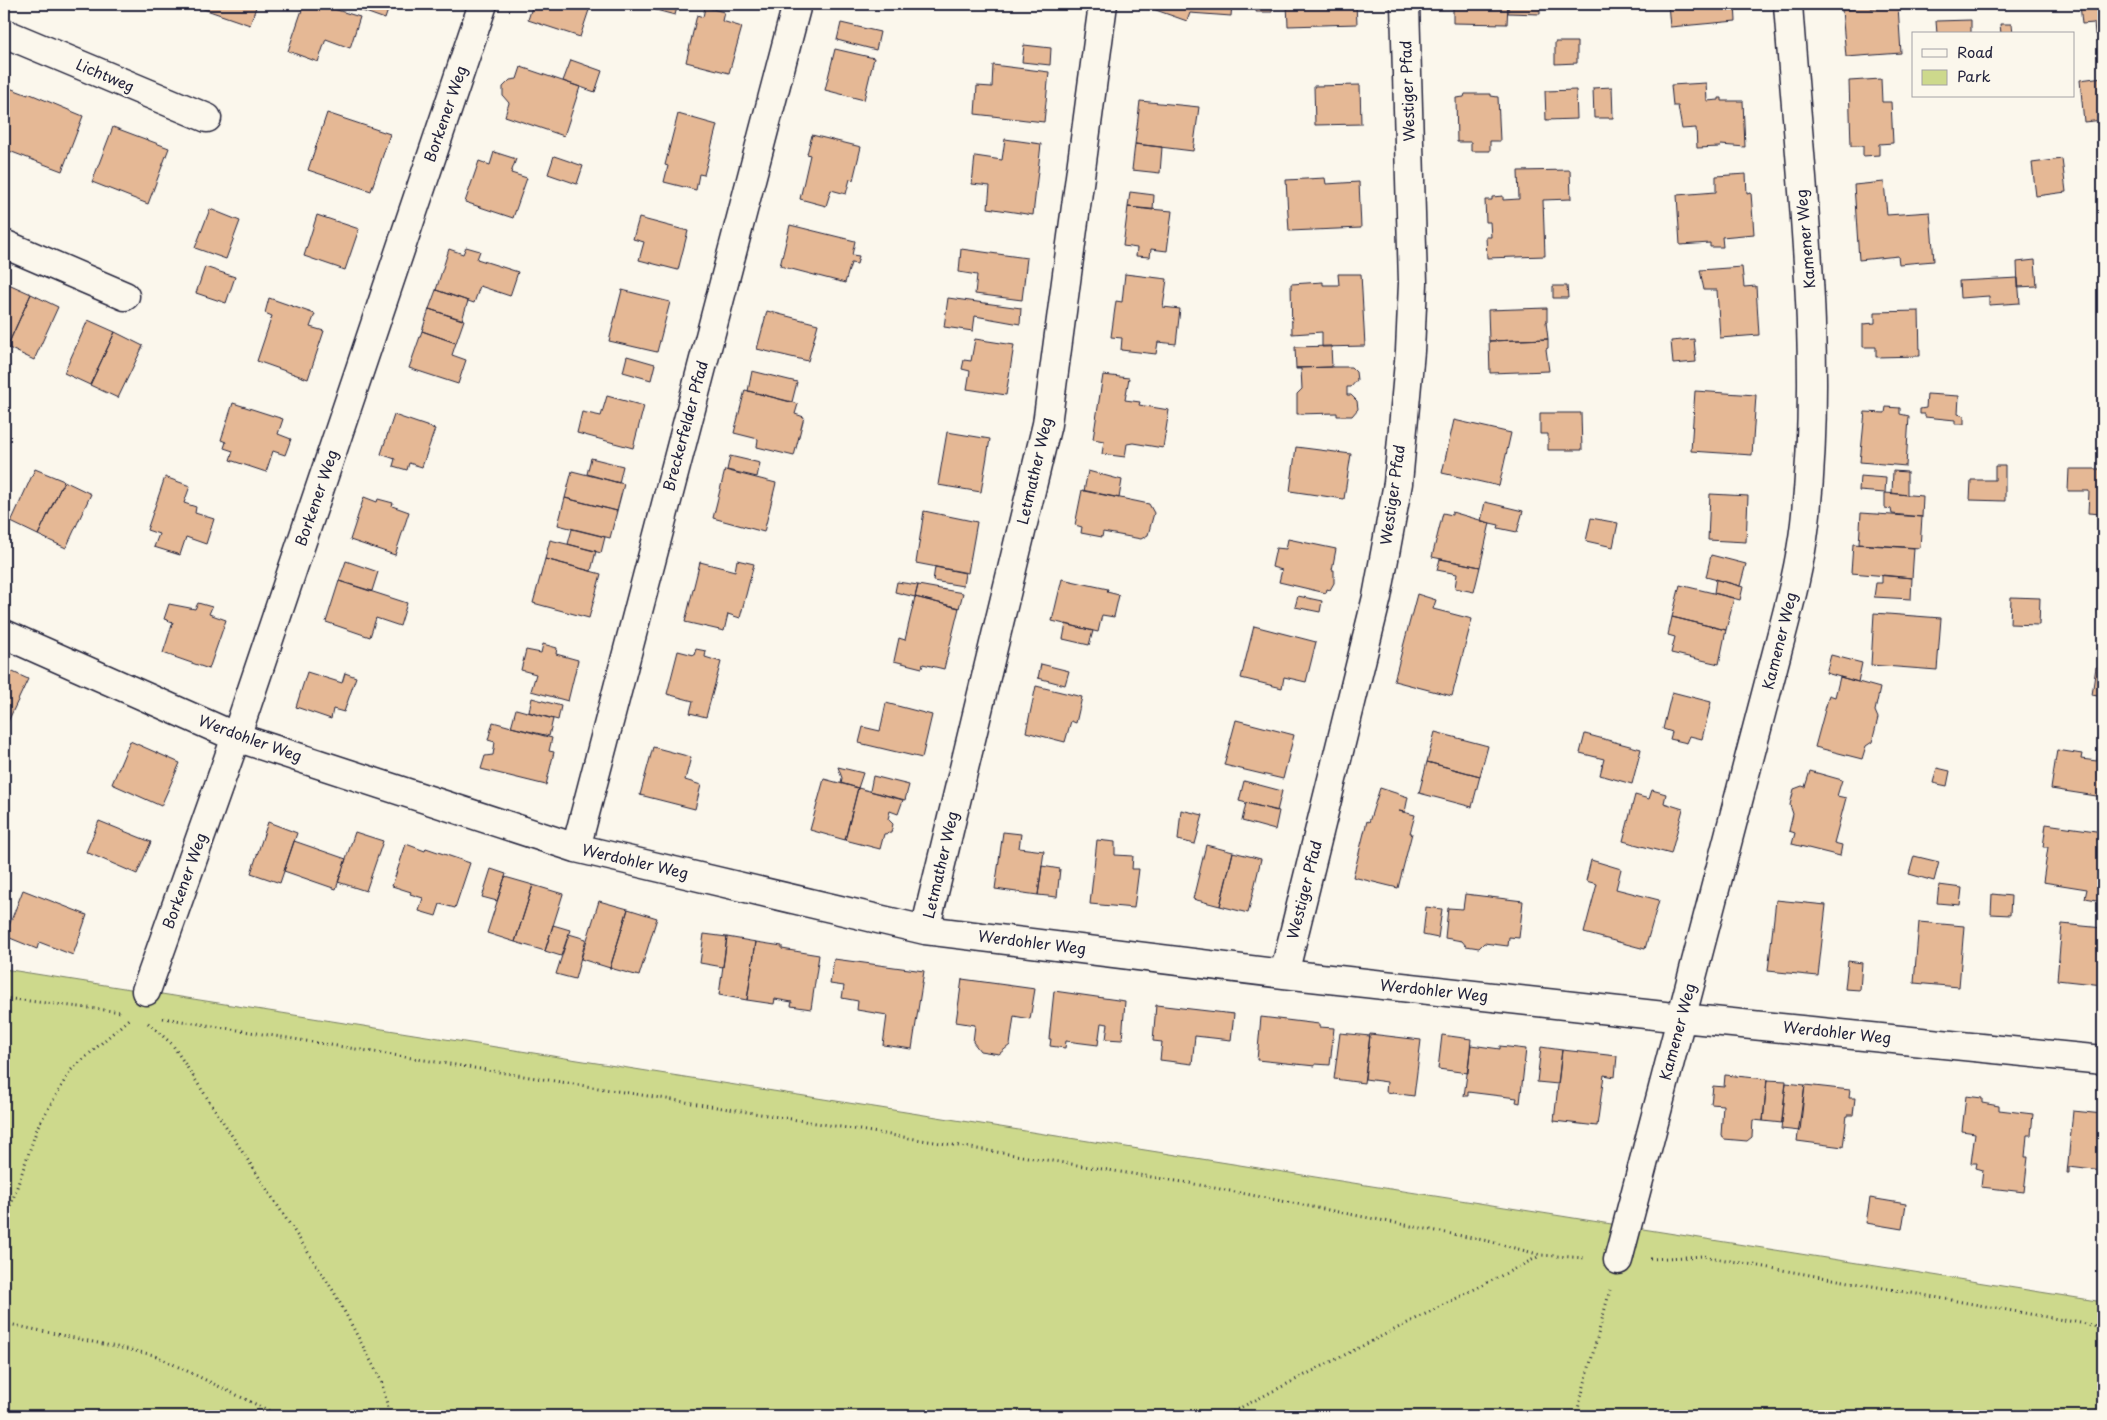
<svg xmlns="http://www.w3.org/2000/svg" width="2107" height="1420" viewBox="0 0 2107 1420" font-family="'Playpen Sans',sans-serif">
	<rect width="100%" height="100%" fill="#fbf7ec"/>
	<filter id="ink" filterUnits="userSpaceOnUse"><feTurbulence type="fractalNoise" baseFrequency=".02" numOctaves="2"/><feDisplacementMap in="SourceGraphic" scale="10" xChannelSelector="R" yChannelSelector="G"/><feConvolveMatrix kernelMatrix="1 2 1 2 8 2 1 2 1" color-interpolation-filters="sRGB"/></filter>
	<g filter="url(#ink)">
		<path fill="#cdd98c" stroke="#787e64" d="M4 969 2103 1302V1416H4Z"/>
		<path fill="#e5b895" stroke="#22223b" d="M189 4H257L250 25Z
			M304 4H317L360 17 350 48 326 39 318 62 288 51Z
			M358 4H390L385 19 357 9Z
			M533 4H591L580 37 528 20Z
			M654 4H678L675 15 652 9Z
			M1153 4H1232L1231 16 1190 13 1187 21 1153 9Z
			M1257 4H1273L1272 12H1256Z
			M1287 4H1356L1357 24 1288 26Z
			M1453 4H1508L1507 24 1453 23Z
			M1508 4H1540V14L1508 13Z
			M1668 4H1735L1736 21 1670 27Z
			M1854 4H1871V8L1898 6 1901 53 1846 57 1842 10 1854 9Z
			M2080 4H2103V33L2095 34 2094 23 2082 24Z
			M705 7 724 12 722 21 742 27 729 73 686 62 697 15 703 17Z
			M1971 20V34H1937L1936 21Z
			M841 23 880 32 876 50 837 40Z
			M2000 24H2012L2013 34H2001Z
			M1555 42H1577V63L1555 64Z
			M1024 45 1051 48 1050 65 1022 62Z
			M835 49 874 58 864 100 825 90Z
			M571 60 602 71 595 92 563 81Z
			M993 65 1049 72 1044 122 975 114 977 86 992 87Z
			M521 67 580 87 564 136 505 116 509 103 503 96V87L510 80 517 79Z
			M2103 77V120L2084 122 2080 80Z
			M1881 79 1882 102H1891L1893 143 1879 144V155L1863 156V146H1851L1849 81Z
			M1706 83 1707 101 1719 100V98H1722V101H1743L1745 147 1721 145 1720 147 1697 148 1696 128 1682 129 1678 106H1673L1671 85Z
			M1360 85 1361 124 1315 125 1314 86Z
			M4 86 28 95V93L83 116 62 171 4 149Z
			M1612 87 1613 118H1594L1593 88Z
			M1576 90 1577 119 1546 120 1545 91Z
			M1465 94H1491V96L1498 97 1500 141H1490V151H1471V142H1457L1456 98 1464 97Z
			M1140 101 1199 107 1193 151 1135 144Z
			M327 113 390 134 371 191 308 170Z
			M678 114 717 125 704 175 699 174 696 190 664 182 668 166 665 165Z
			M113 127 169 148 148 204 92 182Z
			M812 135 861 147 853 180 850 179 846 194 831 190 826 206 800 199 810 155 807 154Z
			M1005 139 1041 144 1033 215 988 208 990 186 972 184 975 156 1002 160Z
			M1135 144 1162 147 1160 173 1132 170Z
			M494 152 516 159 511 173 527 178 513 218 465 202 479 161 490 165Z
			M554 156 583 166 577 184 548 174Z
			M2062 159 2066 192 2036 196 2032 163Z
			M1570 170 1571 199 1543 200 1545 256 1487 258 1486 237H1491L1490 222H1486L1485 200H1492V197L1503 196V200L1519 199 1518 171Z
			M1746 174 1747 194 1751 193 1754 234 1722 237 1723 247H1710V243L1680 245 1677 195 1716 192V176Z
			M1325 178 1326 184 1359 182 1361 228 1289 231 1286 180Z
			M1884 182 1887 215 1930 212 1934 261 1899 264 1898 256 1859 260 1854 185Z
			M1130 192 1154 195 1153 210 1128 207Z
			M1128 207 1172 211 1167 251 1151 249 1150 257 1136 256 1137 248 1123 246Z
			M210 209 240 221 226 259 195 248Z
			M317 215 359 229 345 270 304 256Z
			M639 218 688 231 678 270 639 260 644 242 633 239Z
			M790 225 855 241 852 255 859 256 857 264 851 263 845 283 780 266Z
			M466 247 480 251 477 259 518 272 510 296 480 286 474 303 436 290 449 249 463 254Z
			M961 249 1027 258 1022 300 975 294 977 275 959 272Z
			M2035 260 2037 286 2018 287 2017 262Z
			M205 267 235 277 226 303 196 293Z
			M1742 267 1744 287 1756 286 1759 335 1720 338 1717 290H1704L1700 270Z
			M1125 274 1167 279 1163 307 1180 309 1176 344 1158 342 1156 354 1121 350 1122 338 1111 337 1116 301 1122 302Z
			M1338 274H1361L1365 346 1322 347V332L1292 334 1291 284 1323 282V285H1339Z
			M2018 278 2020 303 1989 305V296L1960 298 1959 281Z
			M4 282 31 294 7 347 4 346Z
			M1553 286H1567L1568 298H1553Z
			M436 290 468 301 462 320 429 309Z
			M622 290 670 302 657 352 609 341Z
			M31 294 58 307 34 360 7 347Z
			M269 298 315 314 310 327 324 331 308 379 257 361 272 316 265 313Z
			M948 298 1021 308 1020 324 975 316 973 331 944 327Z
			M1547 308V322H1546L1548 339 1489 341 1488 310Z
			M429 309 464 320 456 343 422 331Z
			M767 311 818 324 808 361 757 349Z
			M1919 311 1920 356 1876 357V347H1863V324L1875 323V312Z
			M88 320 115 332 90 385 64 373Z
			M422 331 456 343 452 355 466 360 458 384 409 368Z
			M115 332 143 346 118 398 90 385Z
			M975 339 1014 345 1006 395 967 389 970 371 962 369 964 360 971 361Z
			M1548 339V348L1546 349 1549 371 1490 373 1489 341Z
			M1694 339 1696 362 1673 364 1671 341Z
			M1331 346 1332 367 1296 368 1295 347Z
			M627 356 655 364 651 380 623 372Z
			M1332 367H1351L1356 372 1357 380 1351 387H1347V395H1351L1357 401 1358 409 1352 416H1337V413L1297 414V394L1302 389 1301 369H1296V368Z
			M752 371 797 382 792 402 748 391Z
			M1103 375 1129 378 1125 400 1140 402 1139 405 1169 410 1163 448 1133 443 1127 444 1125 457 1102 454 1104 441 1093 439Z
			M745 390 798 404 795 414 804 417 794 456 757 447 758 439 734 433Z
			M1695 391 1756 395 1752 455 1691 451Z
			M1927 394 1959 396 1958 414 1964 416V424H1955V420L1925 417V414H1920V409L1926 408Z
			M607 396 644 406 633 448 577 433 582 412 601 416Z
			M233 403 283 419 278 434 291 439 285 455 273 451 266 472 230 460 233 451 224 448 226 442 221 440Z
			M1886 407 1900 408V414L1909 416 1906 466 1860 462 1865 412 1885 413Z
			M1540 413H1581L1582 450H1548V434H1540Z
			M394 415 435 429 422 467 409 463 407 470 393 466 395 459 381 454Z
			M1454 420 1511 433 1499 486 1442 473Z
			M947 432 990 439 981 492 938 485Z
			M1296 447 1351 454 1344 499 1290 491Z
			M2100 452 2103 453V514L2088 513 2089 491H2068L2069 469H2100Z
			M730 456 760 463 757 477 727 470Z
			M591 458 623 466 619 483 587 474Z
			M1995 466H2005V501L1970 500 1971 480H1995Z
			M35 469 64 481 38 535 11 522Z
			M725 470 776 483 764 532 713 518Z
			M572 471 624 484 617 511 565 498Z
			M1088 471 1122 480 1119 498 1084 491Z
			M1893 471 1907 472V495L1892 493Z
			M1860 476 1886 478 1885 493 1859 491Z
			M165 477 190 486 184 503 196 507 195 513 214 519 206 544 186 537 180 555 154 547 159 534 147 530Z
			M64 481 91 494 66 548 38 535Z
			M1082 490 1149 504 1154 513 1148 535 1141 539 1103 532 1102 537 1081 533 1082 527 1075 525Z
			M1885 493 1923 496 1922 517 1892 514 1891 509 1885 508Z
			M1710 494 1748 496 1746 542 1708 540Z
			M364 497 377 502 378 499 393 503 392 506 409 512 395 555 350 540Z
			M565 498 617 511 610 538 558 525Z
			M1485 502 1523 511 1517 532 1498 528 1499 525 1481 521Z
			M924 511 977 522 968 573 916 563Z
			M1452 512 1490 523 1480 567 1432 557 1443 513 1452 515Z
			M1861 513 1922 517 1920 548 1859 544Z
			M1591 518 1618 523 1613 547 1586 541Z
			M572 529 605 537 601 553 568 544Z
			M1288 539 1336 549 1332 570H1334V583L1330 590 1327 589 1326 593 1279 582 1282 570 1272 567 1276 548 1286 549Z
			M550 540 596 551 591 571 545 559Z
			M1853 544 1914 548 1912 578 1851 573Z
			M1711 555 1746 564 1740 586 1706 577Z
			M545 559 601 574 589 618 533 603Z
			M1440 559 1480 567 1474 592 1455 588 1457 574 1437 570Z
			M737 560 754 564 740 618 728 614 724 631 685 622 700 562 735 571Z
			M346 561 378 572 372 591 339 581Z
			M2098 561H2103V585H2098Z
			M935 567 965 573 963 586 933 581Z
			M1882 575 1912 578 1911 599 1874 597 1876 583H1882Z
			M1062 579 1108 589 1107 592 1119 595 1114 617 1102 615 1098 632 1052 621Z
			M1716 579 1743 587 1740 600 1714 593Z
			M339 581 407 603 400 626 376 618 370 637 326 622Z
			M897 582 918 585 915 597 895 592Z
			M918 585 963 593 959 608 915 597Z
			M1680 585 1734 598 1726 630 1672 617Z
			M1417 594 1436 600 1433 609 1472 619 1452 696 1394 681Z
			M1298 596 1322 601 1320 612 1295 607Z
			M915 597 959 608 944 669 923 664 922 668 894 661 899 638 905 640Z
			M2011 597 2040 598 2039 625 2010 624Z
			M198 603 212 607 209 614 226 620 209 669 163 653 173 622 164 619 169 604 195 609Z
			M1874 613 1941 618 1937 670 1871 665Z
			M1672 617 1726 630 1719 664 1671 653 1675 637 1668 635Z
			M1066 624 1093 631 1089 645 1063 639Z
			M1254 626 1316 642 1306 682 1284 677 1282 688 1241 678Z
			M543 644 557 648 556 654 578 660 568 701 531 691 536 674 521 670 526 650 541 653Z
			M696 649 706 651 705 657 721 662 706 717 690 713 693 701 667 694 678 651 694 655Z
			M1831 655 1862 663 1858 682 1826 673Z
			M1041 664 1069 671 1065 685 1038 678Z
			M2096 667H2103V697L2092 695Z
			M4 668 28 679 4 730Z
			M307 672 342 683 345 673 356 677 344 712 333 709 331 719 296 707Z
			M1840 677 1880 688 1875 711 1878 718 1872 742 1866 746 1862 759 1815 747 1829 695 1835 697Z
			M1036 686 1082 697 1076 723 1071 721 1065 742 1026 732Z
			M1672 692 1711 702 1702 739 1690 736 1687 743 1670 739 1672 732 1663 729Z
			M532 698 561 706 558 720 529 712Z
			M886 703 932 715 922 758 859 743 863 727 880 731Z
			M516 709 553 719 549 736 511 727Z
			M1236 720 1294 735 1283 779 1224 765Z
			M493 722 552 738 549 751 554 752 546 785 481 769 485 756 493 755 495 742 488 740Z
			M1435 732 1488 746 1480 776 1427 762Z
			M1585 734 1641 749 1632 784 1600 775 1604 759 1580 753Z
			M2099 740 2103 741V797L2051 789 2057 750 2082 754 2081 759 2097 761Z
			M130 741 180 763 161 806 112 784Z
			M653 747 691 757 685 780 701 785 695 809 640 795Z
			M1427 762 1480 776 1472 807 1419 793Z
			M838 767 863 773 858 788 841 783 842 778Z
			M1937 768 1950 771 1947 786 1933 783Z
			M1810 771 1842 780 1837 796 1846 798 1834 843 1842 845 1840 856 1792 844 1795 833 1789 831 1793 814 1790 805 1794 789 1802 786 1805 787Z
			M873 776 909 785 905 800 870 791Z
			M824 779 858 788 845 840 810 830Z
			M1244 781 1282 791 1277 811 1239 801Z
			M858 788 903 800 898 814 890 811 888 819 893 824 891 833 884 834 880 849 845 840Z
			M1380 788 1408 797 1405 812 1399 811 1415 815 1410 833H1412L1398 888 1353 877 1367 821 1369 822Z
			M1652 790 1666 794 1664 803 1683 809 1671 854 1623 841 1635 795 1649 799Z
			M1246 803 1279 811 1275 830 1242 821Z
			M1181 810 1203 815 1195 844 1178 840Z
			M99 821 151 842 137 874 86 852Z
			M268 822 297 833 280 883 251 873Z
			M2046 824 2103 832V901L2085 898 2087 889 2043 882 2048 847H2043Z
			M355 832 383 841 366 891 338 882Z
			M1003 832 1021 834 1019 848 1044 851 1038 895 995 889Z
			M1097 840 1115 842V855L1133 856 1132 869H1139L1134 908 1090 904Z
			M294 841 346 859 336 889 284 871Z
			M406 844 425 851 426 848 470 863 455 908 440 904 436 916 419 911 423 898 410 894 411 892 392 886Z
			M1206 845 1233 852 1220 906 1193 899Z
			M1233 852 1261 859 1248 913 1220 906Z
			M1914 856 1939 862 1934 881 1909 874Z
			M1591 860 1621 869 1616 889 1659 900 1645 949 1584 933 1597 884 1586 881Z
			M1042 866 1060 869 1057 897 1038 895Z
			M491 869 506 874 497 901 482 897Z
			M505 877 533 885 515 942 487 933Z
			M533 885 563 894 545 951 515 942Z
			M1939 885 1962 888 1960 905 1937 903Z
			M23 890 87 915 73 955 39 942 37 949 5 936Z
			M1465 894 1523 901 1519 938 1509 937 1508 946 1484 943 1479 948 1466 946 1462 941 1445 938 1448 908 1463 909Z
			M1992 894 2011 896 2010 915 1991 914Z
			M1776 900 1826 905 1818 976 1768 971Z
			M599 901 628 909 610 968 581 959Z
			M1426 907 1442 909 1438 938 1423 935Z
			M628 909 657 918 639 976 610 968Z
			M1919 922 1964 926 1959 987 1914 983Z
			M2062 924 2103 928V985L2057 980Z
			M553 925 570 930 561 956 545 951Z
			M569 934 586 939 575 979 556 974Z
			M704 934 727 937 723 967 700 963Z
			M727 937 756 942 747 1000 719 995Z
			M756 942 782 946V949L819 955 811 1009 791 1006 792 1002 775 999 774 1004 747 1000Z
			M834 959 924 971 912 1049 883 1045 887 1015 857 1010 858 1001 842 998 844 986 830 984Z
			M1848 961 1862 963 1860 990 1845 989Z
			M962 979 1035 989 1030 1019 1014 1016 1010 1045 999 1054 980 1051 973 1042 975 1025 956 1022Z
			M1054 991 1125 1001 1122 1040 1106 1039 1108 1024 1101 1023 1098 1045 1066 1041 1065 1048 1050 1046 1051 1039H1049Z
			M1156 1005 1234 1014 1231 1040 1195 1036 1192 1064 1160 1060 1162 1042 1153 1041Z
			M1261 1017 1319 1024V1027L1334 1028 1330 1065 1315 1064V1066L1257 1060Z
			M1340 1033 1370 1036 1364 1083 1334 1079Z
			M1370 1034 1421 1040 1414 1096 1386 1092 1387 1082 1365 1079Z
			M1442 1035 1471 1039 1468 1073 1438 1069Z
			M1471 1045 1500 1049V1046L1526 1049 1520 1103 1516 1102 1517 1098 1468 1092V1096H1464Z
			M1541 1047 1562 1050 1558 1084 1537 1082Z
			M1562 1050 1617 1056 1615 1077 1604 1075 1597 1126 1554 1121Z
			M1725 1075 1767 1079 1763 1121 1753 1120 1752 1137 1747 1141 1724 1139 1721 1135 1723 1105 1711 1104 1713 1086 1724 1087Z
			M1767 1080 1786 1081 1782 1123 1763 1121Z
			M1786 1083 1805 1085 1800 1131 1781 1129Z
			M1805 1085 1850 1090 1849 1098H1855L1853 1115H1847L1843 1147 1797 1141Z
			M1966 1096 1982 1098V1103L1999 1106V1110L2033 1114 2031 1135H2027L2025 1157H2028L2024 1192 1981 1187 1983 1170 1976 1168 1977 1163H1971L1975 1133 1962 1131Z
			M2073 1111 2103 1114V1171L2069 1167V1173H2067Z
			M1870 1198 1906 1204 1902 1229 1866 1223Z"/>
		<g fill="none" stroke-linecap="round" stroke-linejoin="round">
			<defs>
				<path id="minor" d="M4 33 207 118
					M4 244 125 296
					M4 634 236 737 576 848 925 930 1284 974 1682 1018 2103 1060
					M576 848 797 4
					M925 930 1047 424 1103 4
					M1284 974 1377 597 1398 483 1410 351 1413 283 1405 4
					M146 991 236 737 483 4
					M1618 1260 1777 652C1788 610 1800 567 1805 523 1824 350 1800 176 1788 4"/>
			</defs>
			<use href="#minor" stroke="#22223b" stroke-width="31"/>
			<path stroke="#22223b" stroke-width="3" stroke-dasharray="1 4" stroke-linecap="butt" d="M4 998 122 1012
				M163 1018 1189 1183 1488 1241 1541 1255 1586 1258
				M148 1023 172 1044 334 1292 381 1380 390 1416
				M4 1225 38 1126 71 1070 131 1017
				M1650 1259 1703 1256 2103 1327
				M4 1323 154 1355 280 1416
				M1224 1416 1540 1256
				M1576 1416 1610 1290"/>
			<use href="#minor" stroke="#fbf7ec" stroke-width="28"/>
		</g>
	</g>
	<g text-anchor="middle" stroke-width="5" stroke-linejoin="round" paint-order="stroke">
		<g font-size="15" fill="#22223b" stroke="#fbf7ec">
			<text transform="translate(105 76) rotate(23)" y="5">Lichtweg</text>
			<text transform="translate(1408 91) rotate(-92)" y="5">Westiger Pfad</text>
			<text transform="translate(446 114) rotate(-71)" y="5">Borkener Weg</text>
			<text transform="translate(1806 239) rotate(-95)" y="5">Kamener Weg</text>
			<text transform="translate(686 426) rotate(-75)" y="5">Breckerfelder Pfad</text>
			<text transform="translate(1035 471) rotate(-77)" y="5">Letmather Weg</text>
			<text transform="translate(1393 495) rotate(-82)" y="5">Westiger Pfad</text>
			<text transform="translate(317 498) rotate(-71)" y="5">Borkener Weg</text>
			<text transform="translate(1780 641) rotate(-76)" y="5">Kamener Weg</text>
			<text transform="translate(250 739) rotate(20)" y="5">Werdohler Weg</text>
			<text transform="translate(635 862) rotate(13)" y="5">Werdohler Weg</text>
			<text transform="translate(941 865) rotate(-77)" y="5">Letmather Weg</text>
			<text transform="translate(185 881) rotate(-70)" y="5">Borkener Weg</text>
			<text transform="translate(1305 890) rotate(-76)" y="5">Westiger Pfad</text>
			<text transform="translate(1032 943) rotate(7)" y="5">Werdohler Weg</text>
			<text transform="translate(1434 991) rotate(6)" y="5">Werdohler Weg</text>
			<text transform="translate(1678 1032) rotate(-75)" y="5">Kamener Weg</text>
			<text transform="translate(1837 1033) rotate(6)" y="5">Werdohler Weg</text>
		</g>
	</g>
	<rect width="2107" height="1420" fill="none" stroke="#fbf7ec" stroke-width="20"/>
	<rect x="10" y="10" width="2087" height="1400" fill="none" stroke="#22223b" stroke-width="2" filter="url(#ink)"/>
	<rect x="1912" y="32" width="162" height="65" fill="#fbf7ec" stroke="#a4a2a5"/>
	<rect x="1922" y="49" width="25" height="8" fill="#fbf7ec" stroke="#a4a2a5"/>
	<text x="1957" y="58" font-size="15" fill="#22223b">Road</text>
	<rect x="1922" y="70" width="25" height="15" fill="#cdd98c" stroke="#a4a2a5"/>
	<text x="1957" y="82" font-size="15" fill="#22223b">Park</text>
</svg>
